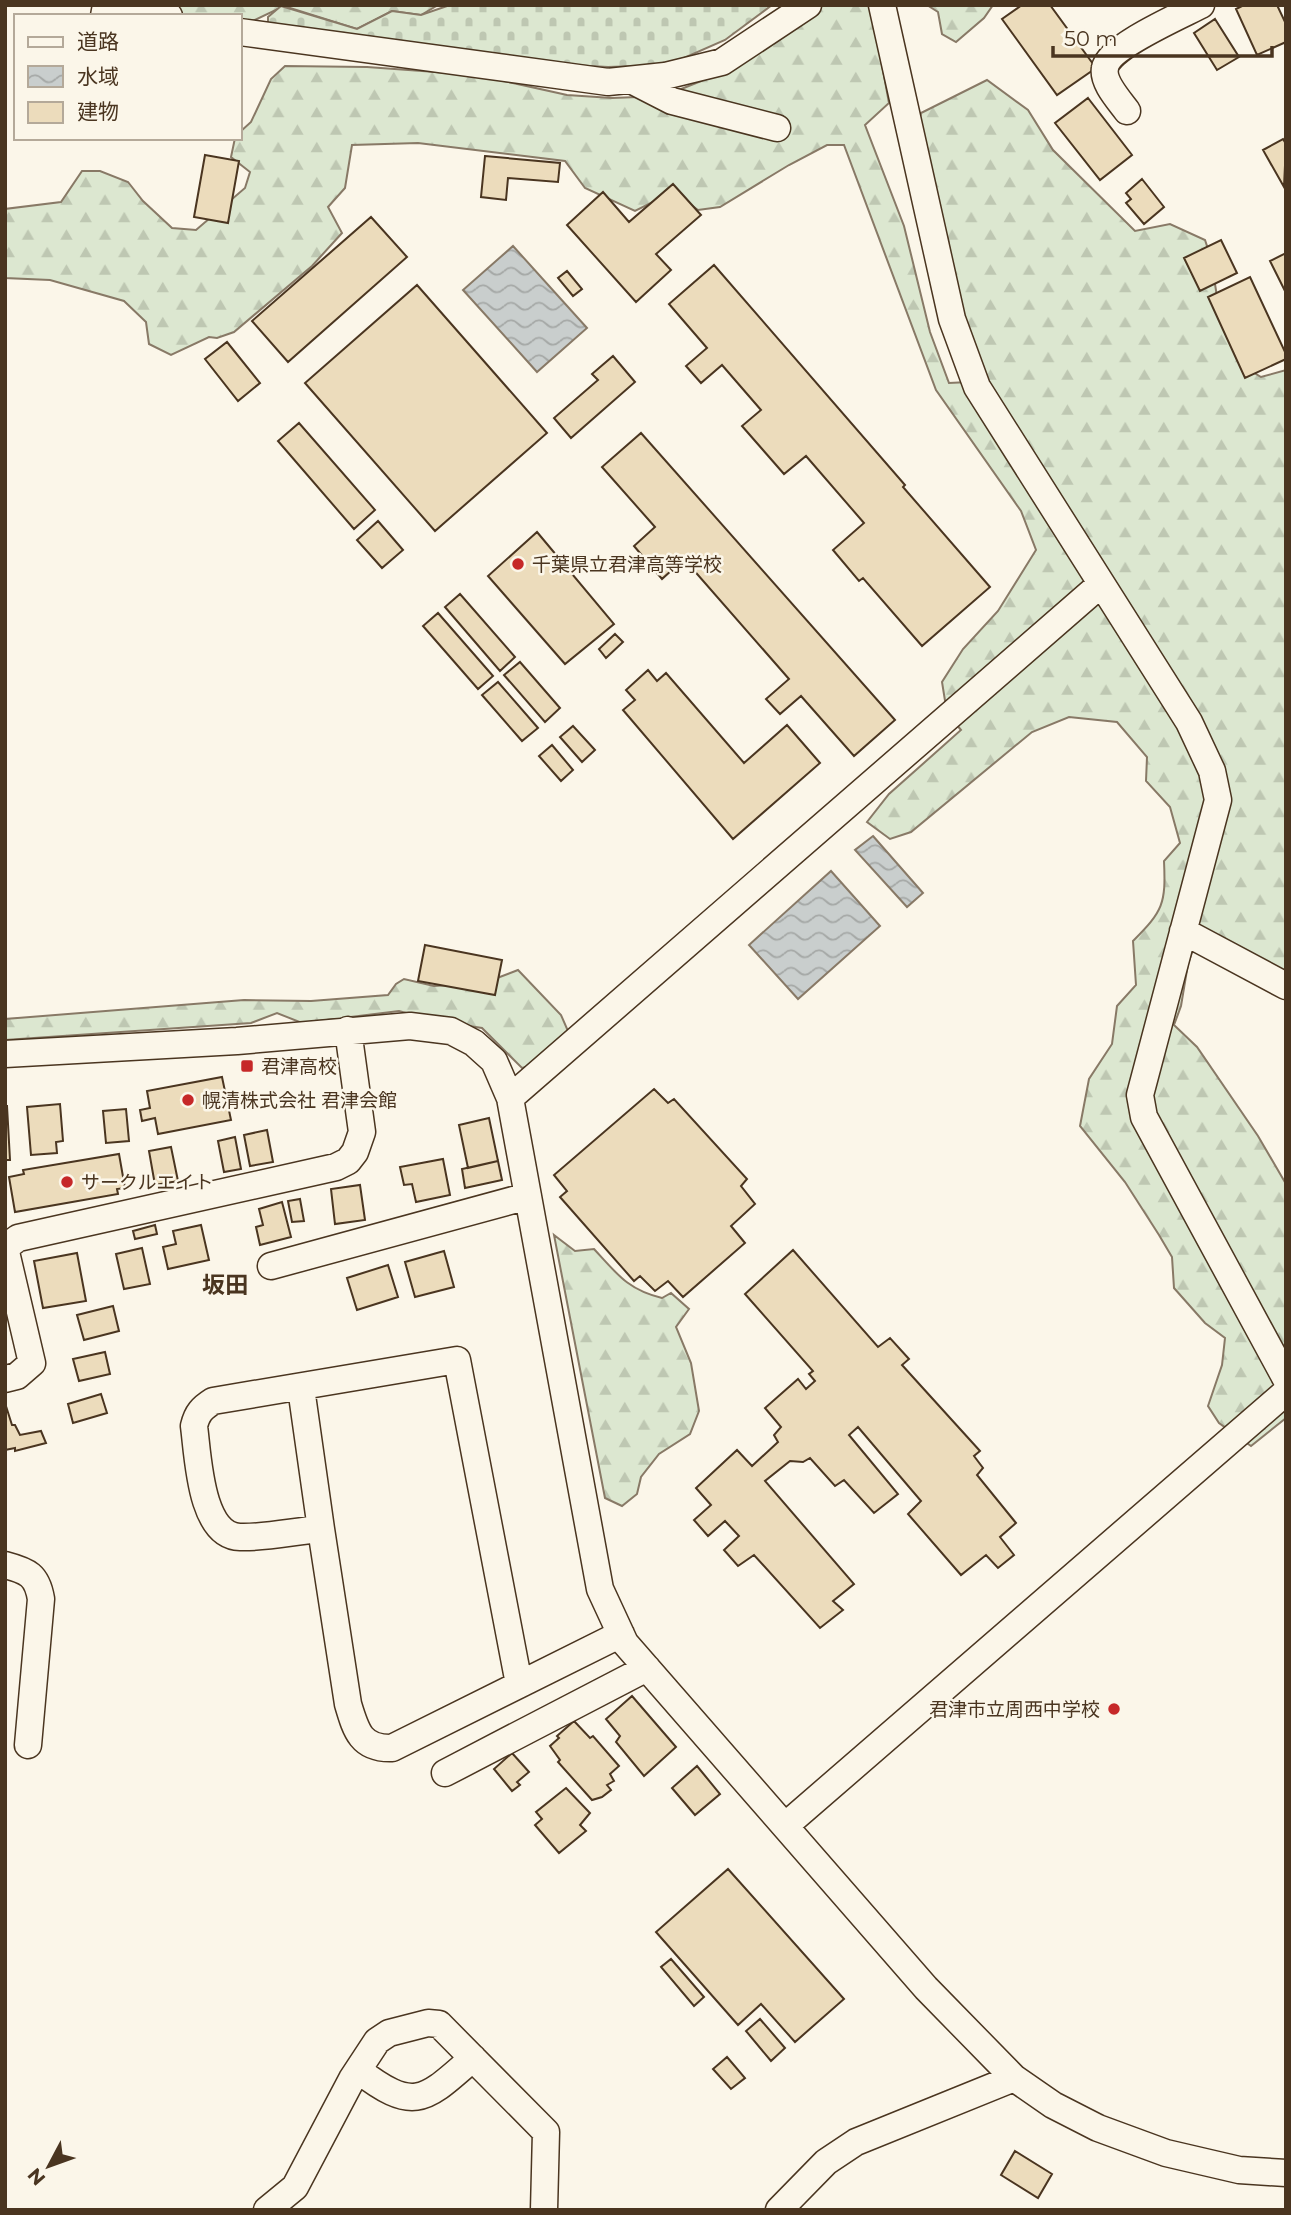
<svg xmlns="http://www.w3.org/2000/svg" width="1291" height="2215" viewBox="0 0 1291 2215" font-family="Montserrat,'Noto Sans JP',sans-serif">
	<defs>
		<pattern id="forest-firs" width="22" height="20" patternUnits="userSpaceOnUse" patternTransform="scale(1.75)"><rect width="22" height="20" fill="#dce7d0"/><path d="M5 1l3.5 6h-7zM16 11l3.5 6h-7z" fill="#bec7b2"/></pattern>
		<pattern id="cemetery-stones" width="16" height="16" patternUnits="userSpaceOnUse" patternTransform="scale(1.75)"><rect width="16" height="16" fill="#dce7d0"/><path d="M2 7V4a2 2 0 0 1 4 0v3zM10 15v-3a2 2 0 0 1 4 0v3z" fill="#bec7b2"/></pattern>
		<pattern id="water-waves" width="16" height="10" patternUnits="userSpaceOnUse" patternTransform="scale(1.75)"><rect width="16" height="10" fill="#c9cecd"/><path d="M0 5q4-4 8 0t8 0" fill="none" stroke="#a5a8a6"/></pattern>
	</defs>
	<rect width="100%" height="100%" fill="#fbf6e9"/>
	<path fill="url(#forest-firs)" stroke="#887966" stroke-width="2" d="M146 5H438L421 15 392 11 357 29 284 6 240 27V16H168Z
		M816 5H871L889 103 865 125 904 226 930 332 949 383 969 382 948 239 923 188 916 134 921 113 987 80 1028 110 1053 150 1135 231 1170 224 1205 240 1211 258 1217 297 1248 369 1261 377 1286 370V977L1200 929 1188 964 1181 1006 1174 1025 1197 1047 1258 1136 1286 1184V1418L1251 1446 1219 1423 1208 1406 1222 1365 1225 1338 1205 1323 1174 1288 1172 1257 1159 1235 1125 1182 1080 1126 1089 1079 1112 1044 1117 1006 1136 985 1133 941C1163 911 1166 904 1164 861L1180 843 1170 807 1146 781 1147 757 1117 722 1069 717 1032 732 911 832 890 839 867 822 889 794 961 730 947 713 942 682 963 649 998 611 1036 550 1021 511 936 390 844 145H827L789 165 720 207 698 210 673 192 635 211 585 188 565 161 418 143 352 145 345 188 328 207 342 233 312 266 234 332 217 338 209 337 171 355 149 344 146 322 124 301 50 280 5 278V209L61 202 82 171H100L128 182 143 201 172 228 196 230 245 188 250 172 231 157 235 138H240V132L251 122 271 79 285 66 367 67 477 75 567 95 612 98 664 96 701 81Z
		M927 5H993L984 18 956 42 942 34 938 12Z
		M518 970 561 1015 568 1031 542 1063 522 1068 482 1028 436 1021 399 1011 302 1023 277 1013 251 1023 5 1040V1019L244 1000 311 1001 388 995 396 984 404 979 434 986 484 983Z
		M554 1235 575 1251 594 1249C617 1274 628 1290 662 1298L671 1293 689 1309 676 1327 691 1363 699 1411 690 1434 659 1454 641 1477 637 1494 622 1506 605 1498Z"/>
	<path fill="url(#cemetery-stones)" stroke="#887966" stroke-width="2" d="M450 5H772L725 40 668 65 608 67 551 64 268 27V17L281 6 357 29 392 11 421 15Z"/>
	<path fill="url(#water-waves)" stroke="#887966" stroke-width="2" d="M513 246 587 328 537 372 463 290Z
		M873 836 923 893 907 907 855 850Z
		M831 871 880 926 798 999 749 945Z"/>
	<path fill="#ecdcbc" stroke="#4a3520" stroke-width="2" d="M1022 5H1050L1096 68 1057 95 1002 19Z
		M1244 5H1277L1286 24V42L1257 55 1236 9Z
		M1215 19 1239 57 1217 70 1194 33Z
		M1088 98 1132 155 1100 180 1055 123Z
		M1283 139 1286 144 1284 187 1263 150Z
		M205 155 239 161 228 223 194 217Z
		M485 156 560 163 558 182 508 178 506 200 481 197Z
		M1142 179 1164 207 1144 224 1126 203 1131 199 1126 193Z
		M673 184 701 215 656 254 671 270 636 302 567 225 603 192 629 222Z
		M371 217 407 257 288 362 252 321Z
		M1221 240 1237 273 1200 291 1184 258Z
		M1286 253V293L1270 261Z
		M714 265 905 485 903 487 990 587 922 646 863 578 859 581 833 550 864 523 806 456 784 474 742 426 761 410 722 365 701 383 686 366 707 348 669 304Z
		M567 271 582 289 573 296 558 278Z
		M1250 277 1286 354V359L1245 378 1208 297Z
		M417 285 547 433 435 531 305 383Z
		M227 342 260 383 238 401 205 359Z
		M613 356 635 382 571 438 554 418 598 380 592 374Z
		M299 423 375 510 354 529 278 441Z
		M641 433 895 720 854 756 801 696 780 714 766 699 789 679 684 559 662 579 634 546 655 527 602 467Z
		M378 521 403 550 382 568 357 540Z
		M537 532 614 624 565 664 488 576Z
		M460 594 515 657 500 671 445 607Z
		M438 613 493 676 478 689 423 626Z
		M615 634 623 642 606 658 599 649Z
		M520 662 560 708 545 722 504 675Z
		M648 670 657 681 666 673 744 763 787 725 820 763 733 839 623 710 635 700 626 690Z
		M498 682 538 728 522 741 482 695Z
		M573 726 595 750 582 762 560 737Z
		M552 745 573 770 561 781 539 756Z
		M425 945 502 960 495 995 418 981Z
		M222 1077 231 1120 158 1134 155 1118 142 1121 140 1110 150 1108 147 1091Z
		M654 1089 668 1103 674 1099 747 1179 741 1186 755 1204 731 1226 745 1243 683 1297 668 1281 655 1291 640 1276 634 1281 560 1197 567 1191 554 1175Z
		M60 1104 63 1141 56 1142 57 1153 31 1155 27 1107Z
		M5 1106H7L10 1160H5Z
		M126 1109 129 1141 106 1143 103 1111Z
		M489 1118 498 1161 468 1168 459 1125Z
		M267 1130 273 1162 250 1166 244 1135Z
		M235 1137 241 1169 224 1172 218 1141Z
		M171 1147 178 1181 155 1185 149 1151Z
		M119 1154 125 1188 117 1189 118 1194 15 1212 9 1177 24 1174 23 1170Z
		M443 1159 450 1195 416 1202 412 1184 404 1185 400 1167Z
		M498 1161 502 1180 465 1188 462 1169Z
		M360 1185 365 1220 335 1224 331 1189Z
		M300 1199 304 1221 292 1222 288 1201Z
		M282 1202 291 1237 260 1245 256 1227 263 1225 259 1209Z
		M155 1225 157 1234 135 1239 133 1231Z
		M201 1225 209 1260 168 1269 163 1247 176 1244 173 1231Z
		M142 1248 150 1284 124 1289 116 1254Z
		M793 1250 878 1347 890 1338 909 1359 902 1365 980 1451 974 1456 983 1468 977 1475 1016 1523 1000 1537 1014 1555 998 1568 986 1555 961 1575 908 1514 921 1501 858 1427 849 1435 898 1494 874 1513 844 1480 835 1486 810 1458 803 1462 790 1461 765 1481 854 1584 833 1601 843 1610 820 1628 754 1555 738 1566 724 1550 739 1536 725 1521 708 1536 694 1520 711 1505 696 1488 737 1450 752 1466 778 1442 774 1435 781 1427 765 1408 798 1379 806 1389 815 1381 809 1374 813 1371 745 1294Z
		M444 1251 454 1287 415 1297 405 1262Z
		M77 1253 86 1301 43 1308 34 1261Z
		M388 1265 398 1297 357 1310 347 1278Z
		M113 1306 119 1331 84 1340 77 1315Z
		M105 1352 110 1374 79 1381 73 1359Z
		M101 1394 107 1413 73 1423 68 1404Z
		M5 1403 12 1425H15L20 1435 41 1431 46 1443 15 1451V1448L5 1450Z
		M632 1696 676 1747 644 1776 616 1742 620 1736 606 1719Z
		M574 1721 590 1738 593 1736 619 1766 610 1774 614 1781 607 1785 611 1790 602 1797 592 1800 558 1762 560 1760 550 1746 559 1738 557 1736Z
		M512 1753 529 1772 517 1782 520 1785 512 1791 494 1769Z
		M697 1766 720 1794 695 1815 672 1788Z
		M566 1788 590 1813 580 1825 586 1831 559 1853 535 1825 542 1819 536 1812Z
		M728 1869 844 1999 795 2042 761 2004 738 2025 656 1932Z
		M671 1959 704 1997 694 2006 661 1967Z
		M760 2019 785 2048 771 2061 746 2031Z
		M727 2057 745 2078 731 2089 713 2069Z
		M1015 2151 1052 2174 1038 2198 1001 2175Z"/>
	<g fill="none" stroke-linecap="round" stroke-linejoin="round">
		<defs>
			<path id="street" d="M124 5 169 16
				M882 5 952 319 977 387 1189 722 1212 771 1218 800 1140 1095 1144 1117 1286 1379
				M104 16 106 5
				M240 32 608 82 665 76 722 62 808 5
				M631 80 672 101 777 128
				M1127 111C1119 100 1102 82 1105 68 1108 47 1182 15 1201 5
				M1183 931 1286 986
				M5 1054 237 1041 410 1026 451 1031 474 1043 494 1061 510 1098 600 1589 625 1643 926 1988 1014 2078 1053 2105 1098 2128 1166 2153 1239 2170 1286 2173
				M510 1098 1101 584
				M271 1266 528 1196
				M5 1379 17 1376 32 1363 6 1252 10 1244 18 1238 336 1167 348 1161 355 1152 362 1132 348 1030
				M301 1388 321 1529
				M5 1565C28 1571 37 1575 41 1599L28 1745
				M519 1684 457 1360 213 1401C202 1408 197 1413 194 1426 198 1455 200 1536 240 1537 266 1538 295 1531 321 1529L348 1704C356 1731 361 1749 392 1748L621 1634
				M445 1773 647 1668
				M785 1826 1286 1392
				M358 2070C415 2114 425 2100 473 2058
				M267 2210 295 2187 352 2079 377 2041 389 2033 428 2023 439 2024 546 2132 544 2210
				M779 2210 826 2162 856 2142 1014 2078"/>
		</defs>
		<use href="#street" stroke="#4a3520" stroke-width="29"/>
		<use href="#street" stroke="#fbf6e9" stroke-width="26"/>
	</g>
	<g fill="#c62828" stroke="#fbf6e9" stroke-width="2.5">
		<circle cx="518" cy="564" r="7"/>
		<rect x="240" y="1059" width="14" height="14" rx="3.5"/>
		<circle cx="188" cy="1100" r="7"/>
		<circle cx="67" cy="1182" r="7"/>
		<circle cx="1114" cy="1709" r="7"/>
	</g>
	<g text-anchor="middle" stroke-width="5" stroke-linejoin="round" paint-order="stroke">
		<g font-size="19" fill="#4a3520" stroke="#fbf6e9" text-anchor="start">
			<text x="532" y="571">千葉県立君津高等学校</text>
			<text x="261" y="1073">君津高校</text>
			<text x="202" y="1107">幌清株式会社 君津会館</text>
			<text x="81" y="1189">サークルエイト</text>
			<text x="1100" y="1716" text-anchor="end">君津市立周西中学校</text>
		</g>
		<g font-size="23" font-weight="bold" fill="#4a3520" stroke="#fbf6e9">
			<text x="225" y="1293">坂田</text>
		</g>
	</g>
	<rect width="1291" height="2215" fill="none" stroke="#4a3520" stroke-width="14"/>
	<rect x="14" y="14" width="228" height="126" fill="#fbf6e9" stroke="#b4a999" stroke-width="2"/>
	<rect x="28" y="37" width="35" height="10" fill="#fbf6e9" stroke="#b4a999" stroke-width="2"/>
	<text x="77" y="49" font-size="21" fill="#4a3520">道路</text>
	<rect x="28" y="66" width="35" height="21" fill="url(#water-waves)" stroke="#b4a999" stroke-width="2"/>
	<text x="77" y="84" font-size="21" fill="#4a3520">水域</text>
	<rect x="28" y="102" width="35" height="21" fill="#ecdcbc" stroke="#b4a999" stroke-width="2"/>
	<text x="77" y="119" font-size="21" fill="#4a3520">建物</text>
	<g transform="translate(49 2166) rotate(229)" stroke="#fbf6e9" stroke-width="5" paint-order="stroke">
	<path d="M0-5L12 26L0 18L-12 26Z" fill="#4a3520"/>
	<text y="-10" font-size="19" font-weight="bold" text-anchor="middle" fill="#4a3520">N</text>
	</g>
	<path d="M1053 46v10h219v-10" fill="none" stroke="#4a3520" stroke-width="3.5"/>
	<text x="1064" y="46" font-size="21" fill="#4a3520" stroke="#fbf6e9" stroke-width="5" paint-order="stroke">50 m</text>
</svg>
